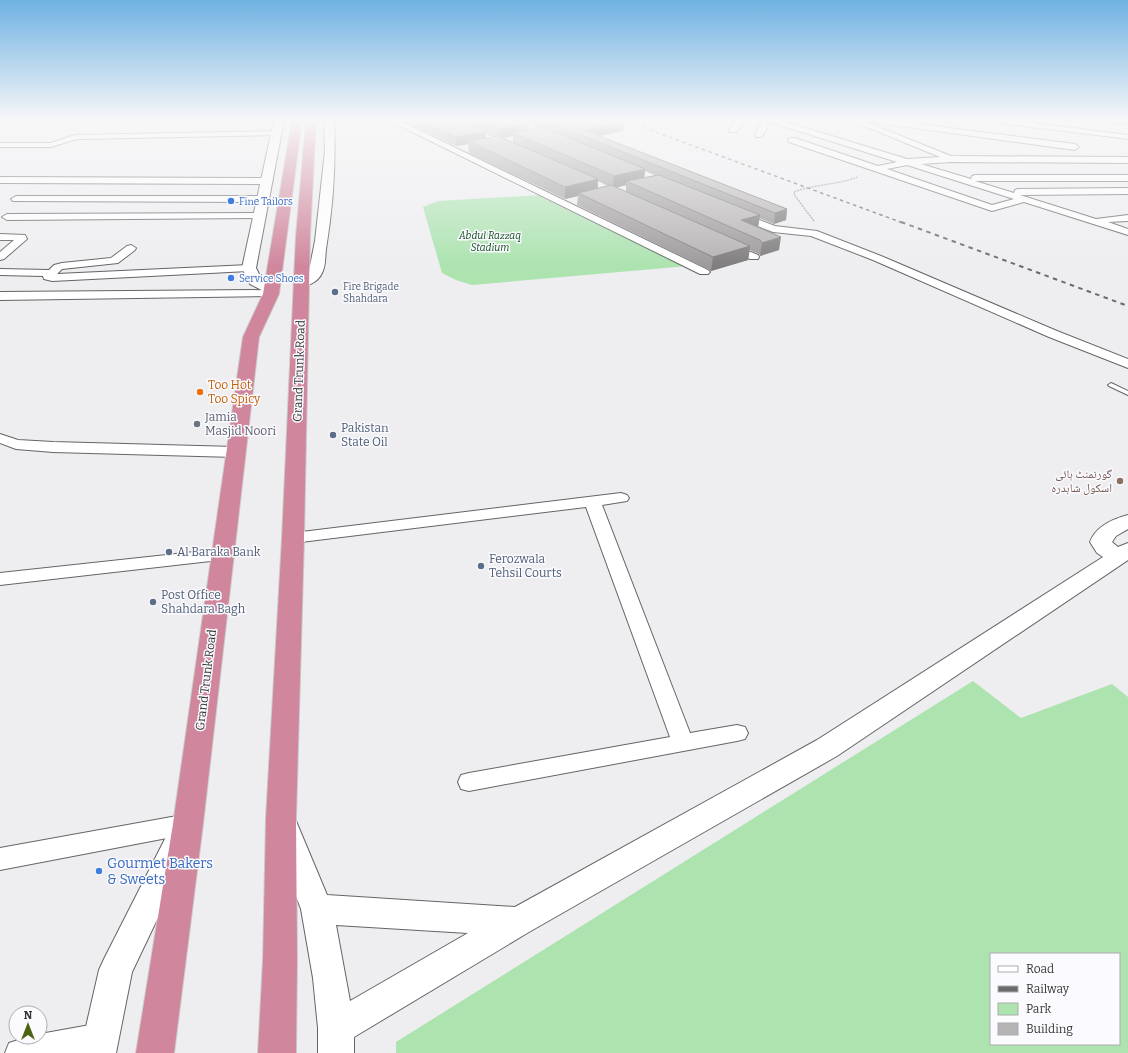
<svg xmlns="http://www.w3.org/2000/svg" width="1128" height="1053" viewBox="0 0 1128 1053" font-family="Bitter,'Noto Naskh Arabic',serif">
	<rect width="100%" height="100%" fill="#eeedf0"/>
	<path fill="#ace3af" fill-rule="evenodd" d="M541 195 688 266 472 285 456 280 442 273 423 207 438 201Z
		M973 681 1021 718 1112 684 1128 697V1053H396V1042ZM991 954H1119V1044H991Z"/>
	<g fill="none" stroke-linecap="round" stroke-linejoin="round">
		<defs>
			<path id="service" d="M1111 383 1128 391V395L1109 386 1108 385Z"/>
			<path id="minor" d="M388 120H398L708 270 710 272 708 274H700Z
				M446 120H457L514 147 513 149H507Z
				M738 120H746L736 132H730L729 130Z
				M763 120H779L907 159 940 157 850 120H861L951 156 1128 157V163L951 162 921 164 971 179 972 176 975 175H1128V181H975L1014 193 1015 190 1018 189 1128 188V194L1020 195 1096 219 1128 215V221L1108 222 1128 229V235L1024 202 992 211 989 210 789 142 788 140 789 138H795L878 166 897 162 770 122 762 137H756L755 135ZM907 165 1014 199 992 205 887 169Z
				M866 120H888L1075 144 1079 147 1075 150 870 122Z
				M987 120H1010L1128 135V139L991 122Z
				M1090 120H1128V124L1094 122Z
				M277 131 281 133 280 135 80 139 73 140 51 147H0V143H51L75 135Z
				M0 177 268 178 273 181 268 184 0 183Z
				M16 196H264L269 199 264 202 13 201 11 199Z
				M738 212 775 226 817 231 881 256 1057 331 1128 359V368L1049 337 873 260 811 236 773 232 734 217 733 215Z
				M260 213 264 214 265 216 264 218 7 220 2 217 7 214Z
				M0 234 25 235 27 239 4 259 0 260V252L14 240H0Z
				M727 242 758 255 759 257 758 259H750L723 247 722 245 723 243Z
				M131 245 136 248 135 250 118 263 62 269 57 274 249 265 255 268 249 271 52 281 44 279 43 276 0 275V269L49 270 54 265 62 263 111 258 127 246Z
				M271 290 275 292 277 294 275 296 0 300V292Z
				M0 434 18 440 53 442 235 447 240 449 243 452 240 455 235 457 53 452 16 449 0 443Z
				M621 493 627 495 629 498 627 501 602 505 690 733 737 725 745 727 748 733 745 739 737 741 469 791 461 789 458 782 461 775 469 773 670 737 586 507 293 543 287 542 284 538 287 534 293 533Z
				M222 549 228 551 231 555 228 559 0 585V573Z
				M188 814 196 817 200 824 196 831 188 834 0 870V848Z
				M101 1023 111 1027 115 1037 111 1047 92 1053H5L9 1043 27 1037H40V1034Z"/>
			<path id="tertiary" d="M274 120H284L256 268 261 278 277 287 279 290 277 293 272 294 267 293 250 284 242 268Z
				M324 120H334C336 163 333 207 326 249 325 256 326 266 322 273 318 282 306 288 297 286L295 283 309 271 315 241 325 151Z
				M1128 515V529L1116 536 1112 542 1118 547 1128 543V560L837 756 529 932 354 1037V1053H318V1028L313 978 301 909 271 830 276 821 286 817 296 821 327 895 515 907 817 740 1103 557 1097 553 1090 542C1096 526 1113 519 1128 515ZM336 925 468 933 350 1001Z
				M179 829 190 833 194 842 132 972 116 1053H80L99 970 104 959 168 833Z"/>
			<path id="trunk" d="M292 120H302L279 294 259 337 203 824 174 1053H136L173 824 243 337 263 294Z
				M306 120H316L310 236 304 538 296 818 297 960 296 1053H258L263 960 266 818 282 538 296 236Z"/>
		</defs>
		<use href="#service" stroke="#656467" stroke-width="2"/>
		<use href="#minor" stroke="#656467" stroke-width="2"/>
		<use href="#tertiary" stroke="#656467" stroke-width="2"/>
		<use href="#trunk" stroke="#cbcbcb" stroke-width="2"/>
		<path stroke="#9f9fa1" stroke-width="1.5" stroke-dasharray="2 1" stroke-linecap="butt" d="M814 221 795 196 794 192C815 184 837 185 858 177"/>
		<use href="#service" fill="#fff" fill-rule="evenodd"/>
		<use href="#minor" fill="#fff" fill-rule="evenodd"/>
		<use href="#tertiary" fill="#fff" fill-rule="evenodd"/>
		<use href="#trunk" fill="#d0869c" fill-rule="evenodd"/>
		<path stroke="#6a6a6c" stroke-width="1.5" stroke-dasharray="3.5 3.5" stroke-linecap="butt" d="M623 120 903 223"/>
		<path stroke="#6a6a6c" stroke-width="2" stroke-dasharray="4.5 4.5" stroke-linecap="butt" d="M901 222 1128 306"/>
	</g>
	<path fill="#9d9a9b" fill-rule="evenodd" d="M401 120H618L623 131 600 136 787 209 786 220 774 224 759 218 758 227 779 250 760 256 759 254 750 250 748 260 711 271 577 205 578 196 565 199 469 153 468 144 456 146ZM529 124 538 127 529 129ZM486 132 495 136 486 138ZM513 136V142L503 138ZM645 171 655 175 644 178ZM598 181 608 186 598 189ZM626 185V192L616 188Z"/>
	<path fill="#7f7d7e" d="M624 122 623 131 589 138 584 130Z
		M529 123V132L513 133V136L500 138V129Z
		M486 131V140L468 141V144L456 146V137Z
		M645 169 644 181H626V185L613 188 614 176Z
		M598 179 597 192 578 193V196L565 199V187Z
		M787 209 786 220 774 224 775 213Z
		M760 215 758 228 741 220Z
		M781 237 779 250 760 256 762 243Z
		M750 246 748 260 711 271 713 257Z"/>
	<path fill="#b6b3b4" stroke="#7f7d7e" d="M419 120H462L486 131 456 137Z
		M480 120H522L529 123 500 129Z
		M543 120H618L624 122 584 130 787 209 775 213Z
		M542 127 645 169 614 176 513 133Z
		M498 136 598 179 565 187 468 141Z
		M659 175 760 215 741 220 781 237 762 243 760 240 626 181Z
		M611 185 750 246 713 257 578 193Z"/>
	<linearGradient id="sky" x2="0" y2="1"><stop stop-color="#6fb2e2"/><stop offset="0.45" stop-color="#f7f7f8"/><stop offset="1" stop-color="#f7f7f8" stop-opacity="0"/></linearGradient>
	<rect width="1128" height="267" fill="url(#sky)"/>
	<g fill="#3f7fe0" stroke="#fbfafe" stroke-width="1.5">
		<circle cx="231" cy="201" r="4"/>
		<circle cx="231" cy="278" r="4"/>
		<circle cx="99" cy="871" r="4"/>
	</g>
	<g fill="#5c6f8a" stroke="#fbfafe" stroke-width="1.5">
		<circle cx="335" cy="292" r="4"/>
		<circle cx="333" cy="435" r="4"/>
		<circle cx="169" cy="552" r="4"/>
		<circle cx="481" cy="566" r="4"/>
		<circle cx="153" cy="602" r="4"/>
	</g>
	<circle fill="#e8710a" stroke="#fbfafe" stroke-width="1.5" cx="200" cy="392" r="4"/>
	<circle fill="#6b7280" stroke="#fbfafe" stroke-width="1.5" cx="197" cy="424" r="4"/>
	<circle fill="#8d6e63" stroke="#fbfafe" stroke-width="1.5" cx="1120" cy="481" r="4"/>
	<g text-anchor="middle" stroke-width="3" stroke-linejoin="round" paint-order="stroke">
		<g font-size="10" fill="#366cbe" stroke="#fbfafe" text-anchor="start">
			<text x="239" y="205">Fine Tailors</text>
			<text x="239" y="282">Service Shoes</text>
		</g>
		<g font-size="10" font-style="italic" fill="#0a4d19" stroke="#fbfafe">
			<text x="490" y="239">Abdul Razzaq<tspan x="490" dy="12">Stadium</tspan></text>
		</g>
		<g font-size="10" fill="#4e5e75" stroke="#fbfafe" text-anchor="start">
			<text x="343" y="290">Fire Brigade<tspan x="343" dy="12">Shahdara</tspan></text>
		</g>
		<g font-size="12" fill="#363637" stroke="#fbfafe">
			<text transform="translate(299 371) rotate(-88)" y="4">Grand Trunk Road</text>
			<text transform="translate(206 680) rotate(-83)" y="4">Grand Trunk Road</text>
		</g>
		<g font-size="12" fill="#c56008" stroke="#fbfafe" text-anchor="start">
			<text x="208" y="389">Too Hot<tspan x="208" dy="14">Too Spicy</tspan></text>
		</g>
		<g font-size="12" fill="#5b616d" stroke="#fbfafe" text-anchor="start">
			<text x="205" y="421">Jamia<tspan x="205" dy="14">Masjid Noori</tspan></text>
		</g>
		<g font-size="12" fill="#4e5e75" stroke="#fbfafe" text-anchor="start">
			<text x="341" y="432">Pakistan<tspan x="341" dy="14">State Oil</tspan></text>
			<text x="177" y="556">Al Baraka Bank</text>
			<text x="489" y="563">Ferozwala<tspan x="489" dy="14">Tehsil Courts</tspan></text>
			<text x="161" y="599">Post Office<tspan x="161" dy="14">Shahdara Bagh</tspan></text>
		</g>
		<g font-size="12" fill="#785e54" stroke="#fbfafe" text-anchor="end">
			<text x="1112" y="478">گورنمنٹ ہائی<tspan x="1112" dy="14">اسکول شاہدرہ</tspan></text>
		</g>
		<g font-size="14" fill="#366cbe" stroke="#fbfafe" text-anchor="start">
			<text x="107" y="868">Gourmet Bakers<tspan x="107" dy="16">&amp; Sweets</tspan></text>
		</g>
	</g>
	<rect x="990" y="953" width="130" height="92" fill="#fbfafe" stroke="#acacae"/>
	<rect x="998" y="966" width="20" height="6" fill="#ffffff" stroke="#acacae"/>
	<text x="1026" y="973" font-size="12" fill="#363637">Road</text>
	<rect x="998" y="986" width="20" height="6" fill="#6a6a6c" stroke="#acacae"/>
	<text x="1026" y="993" font-size="12" fill="#363637">Railway</text>
	<rect x="998" y="1003" width="20" height="12" fill="#ace3af" stroke="#acacae"/>
	<text x="1026" y="1013" font-size="12" fill="#363637">Park</text>
	<rect x="998" y="1023" width="20" height="12" fill="#b6b3b4" stroke="#acacae"/>
	<text x="1026" y="1033" font-size="12" fill="#363637">Building</text>
	<g transform="translate(28 1025)"><circle r="19" fill="#fbfafe" stroke="#acacae"/>
	<path d="M0-3L7 15L0 10L-7 15Z" fill="#4c6412"/>
	<text y="-6" font-size="11" font-weight="bold" text-anchor="middle" fill="#363637">N</text>
	</g>
</svg>
